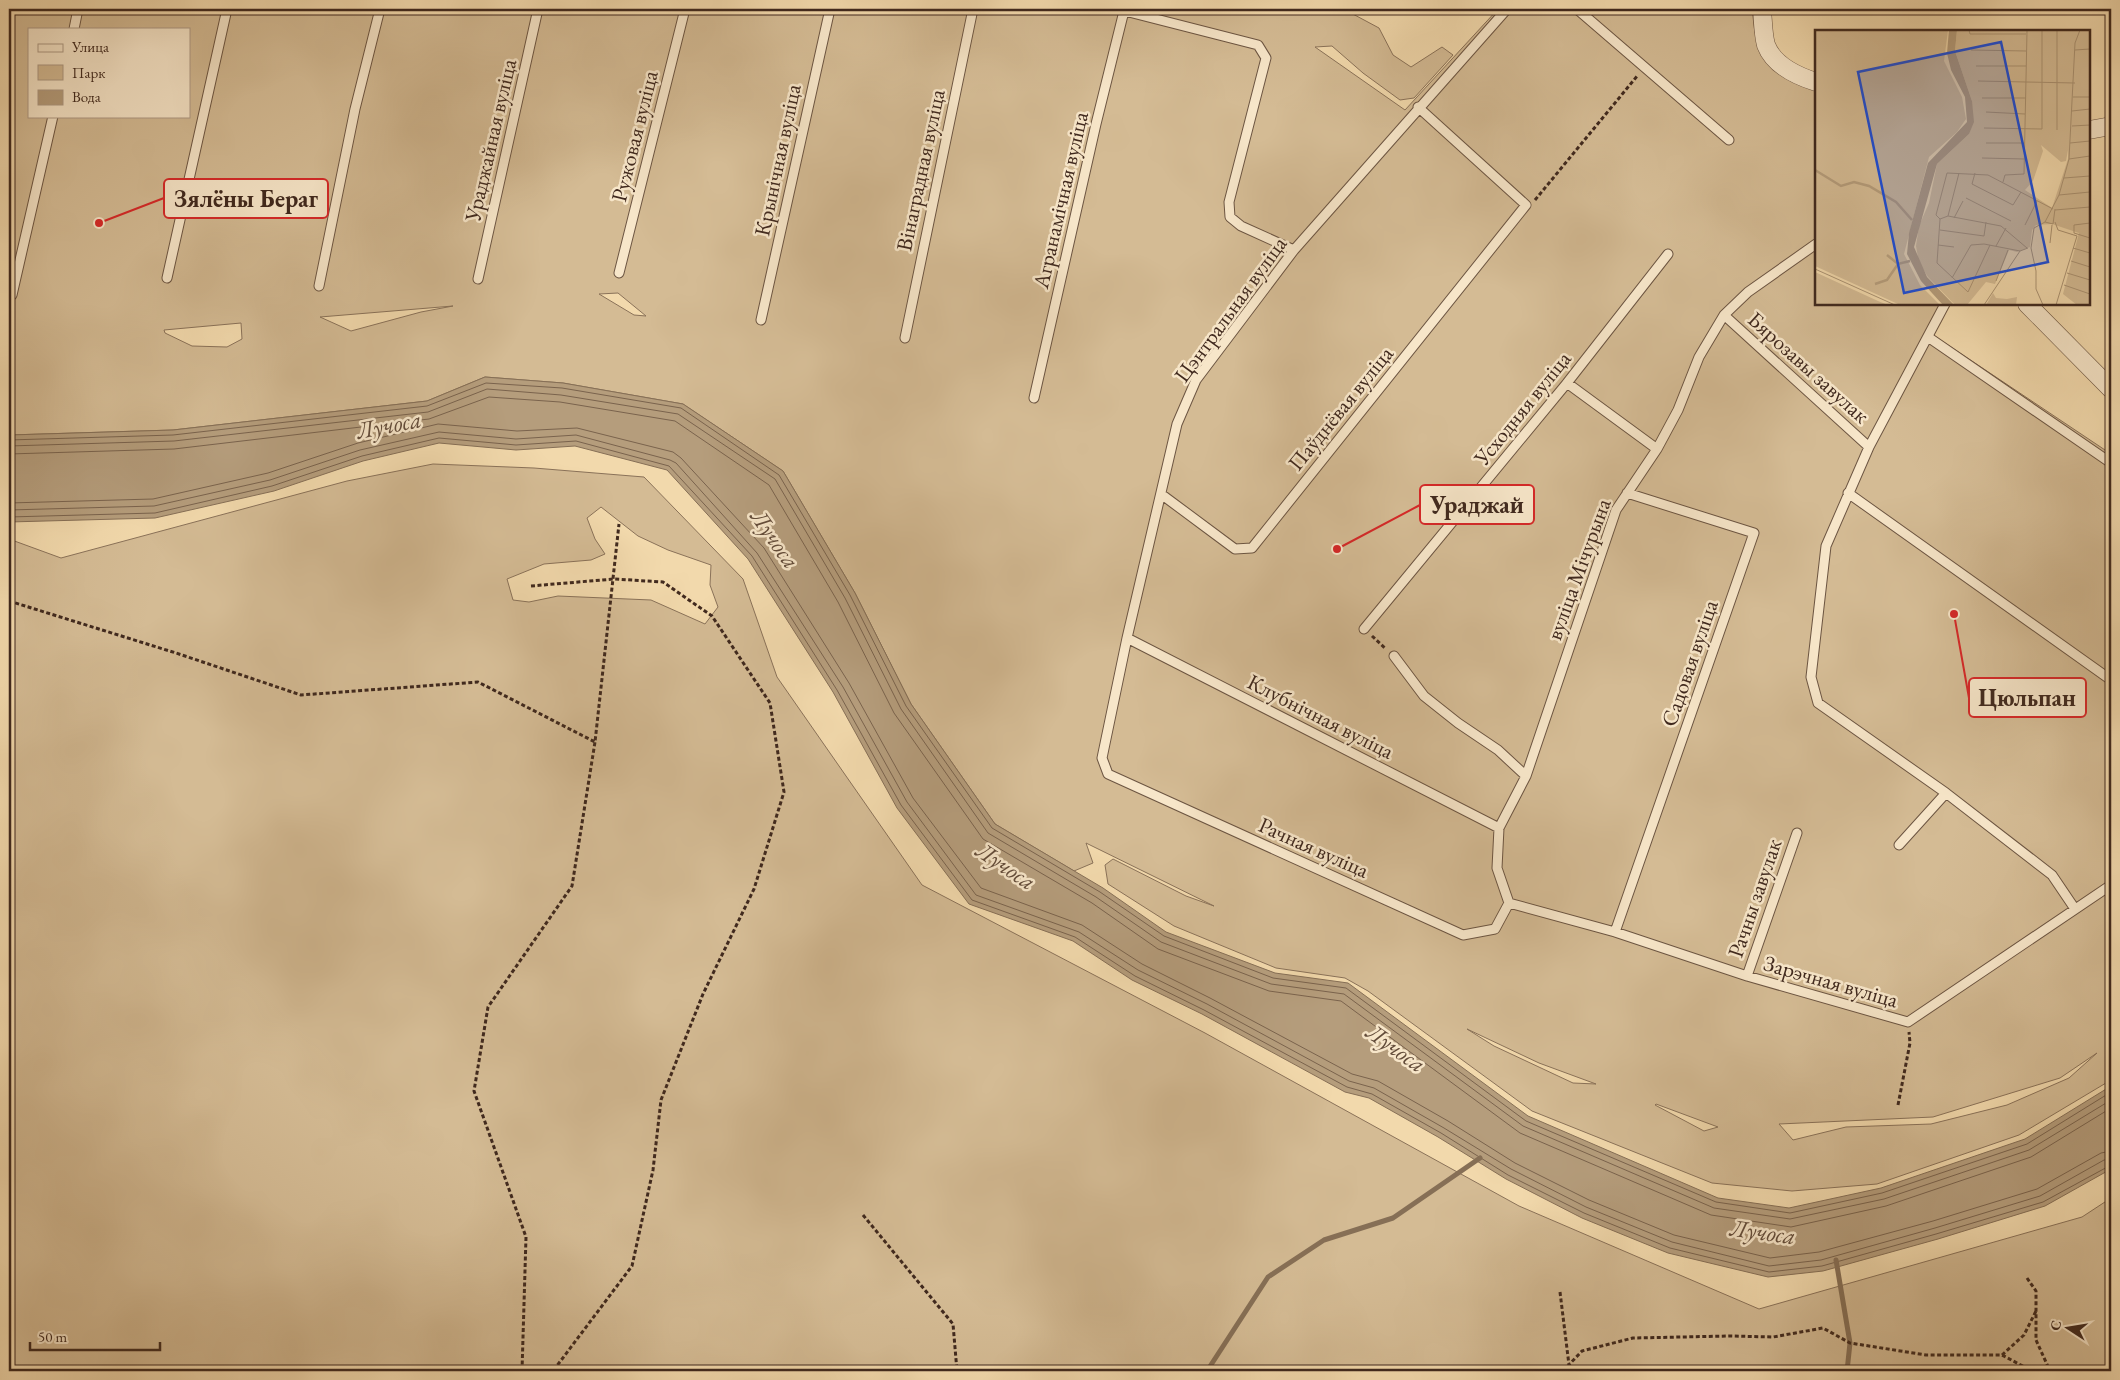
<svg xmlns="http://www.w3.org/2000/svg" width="2120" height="1380" viewBox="0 0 2120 1380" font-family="'EB Garamond',serif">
	<rect width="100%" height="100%" fill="#f2d9ac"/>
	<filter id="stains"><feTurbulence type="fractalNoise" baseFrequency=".004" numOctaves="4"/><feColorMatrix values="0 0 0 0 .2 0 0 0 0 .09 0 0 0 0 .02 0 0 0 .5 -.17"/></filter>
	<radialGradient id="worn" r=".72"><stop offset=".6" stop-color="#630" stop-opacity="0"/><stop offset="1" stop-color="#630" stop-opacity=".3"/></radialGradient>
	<path fill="#d4bb94" stroke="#8a7259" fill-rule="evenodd" d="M9 9H1263L1271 14 1273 9H1350L1351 13 1379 28 1393 55 1411 67 1442 47 1453 55 1414 98 1400 100 1363 73 1332 46 1315 47 1405 110 1498 9H1752L1755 33 1790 81 1816 89V304H1949L1933 335 2111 454V1080L2019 1135 1877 1184 1792 1191 1712 1183 1532 1111 1368 991 1345 978 1276 968 1174 926 1108 884 1105 865 1113 859 1186 896 1214 906 1086 843 1093 863 1074 871 995 824 911 704 855 593 783 471 683 404 563 383 485 377 427 401 173 430 9 435ZM29 29H189V116H29ZM618 293 646 316 634 315 599 294ZM453 306 421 312 351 331 320 317ZM241 323 242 339 227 347 192 346 165 333 164 330ZM1467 1029 1539 1063 1596 1084 1573 1083 1494 1046ZM2097 1053 2069 1078 2007 1105 1931 1124 1846 1127 1793 1140 1779 1124 1933 1117 2060 1078ZM1655 1105 1656 1104 1718 1127 1704 1131Z
		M433 464 534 468 644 477 743 579 777 677 922 885 1205 1033 1519 1206 1759 1309 2082 1217 2111 1198V1371H9V539L61 558 347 481ZM601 507 638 536 668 550 711 565 710 585 718 607 705 624 651 600 558 596 529 602 513 600 507 579 544 564 591 560 605 554 595 539 587 518Z"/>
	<path fill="#b59d7c" stroke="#866f56" d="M485 377 563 383 683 404 783 471 855 593 911 704 995 824 1103 888 1166 932 1275 973 1348 983 1528 1116 1718 1198 1789 1208 1881 1188 2025 1139 2111 1086V1169L2045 1206 1938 1239 1823 1271 1768 1277 1668 1253 1582 1218 1506 1179 1438 1137 1369 1098 1345 1092 1202 1014 1132 980 1073 941 969 904 897 808 833 692 748 559 667 470 575 446 516 450 439 443 363 461 274 491 155 518 9 522V435L173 430 427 401Z"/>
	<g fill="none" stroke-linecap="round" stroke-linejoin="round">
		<path stroke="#7a634d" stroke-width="1" d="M9 440 173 435 427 406 486 383 562 388 681 408 779 475 850 595 906 706 992 828 1100 892 1164 936 1273 978 1346 988 1526 1121 1716 1202 1790 1213 1882 1193 2027 1144 2111 1092
			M9 446 174 441 428 412 487 389 561 395 678 414 775 479 845 598 901 709 988 833 1096 897 1161 942 1271 984 1344 994 1523 1126 1714 1208 1790 1219 1884 1199 2029 1150 2111 1100
			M9 454 174 449 429 419 489 397 560 402 675 421 769 485 838 602 894 713 983 839 1092 903 1158 949 1269 991 1341 1001 1520 1133 1711 1215 1791 1227 1886 1206 2031 1157 2111 1108
			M9 503 153 499 268 473 358 443 438 424 517 431 577 428 673 452 681 458 764 548 849 683 913 798 981 888 1082 925 1142 964 1210 998 1352 1074 1378 1081 1448 1121 1515 1163 1589 1200 1674 1235 1770 1258 1819 1252 1933 1221 2037 1189 2101 1153 2111 1151
			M9 510 154 506 270 480 360 450 439 432 516 439 576 435 670 460 676 463 757 553 843 687 907 802 976 895 1079 932 1138 970 1207 1004 1349 1081 1374 1088 1444 1128 1511 1169 1586 1207 1672 1242 1769 1266 1821 1260 1935 1228 2040 1196 2104 1160 2111 1159
			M9 517 155 513 272 486 362 456 439 438 516 445 576 441 669 466 752 556 837 690 901 805 972 900 1075 937 1135 976 1204 1010 1347 1087 1372 1094 1441 1133 1508 1175 1584 1213 1670 1248 1769 1272 1822 1266 1936 1234 2043 1202 2111 1165"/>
		<path stroke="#866f56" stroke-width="5" d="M1836 1260 1850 1343 1847 1371
			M1207 1371 1268 1277 1324 1240 1393 1218 1480 1158"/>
		<defs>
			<path id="service" d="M1117 9 1258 45 1266 58 1229 202 1230 217 1241 226 1294 250
				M1507 9 1294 250 1196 380 1177 424 1127 638 1102 758 1108 774 1463 935 1495 929 1509 903
				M1577 9 1729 140
				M74 29 78 9
				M619 273 685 9
				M167 278 227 9
				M478 279 538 9
				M319 286 355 109 380 9
				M12 295 53 116
				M1945 304 1869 447 1826 546 1811 677 1818 703 1946 793 2052 875 2075 909
				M1724 315 1869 447
				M761 320 830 9
				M1928 337 2111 463
				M905 338 973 9
				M1567 383 1657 449
				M1034 398 1096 124 1124 11
				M1848 493 2111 680
				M1161 494 1235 549 1252 548 1526 205 1418 107
				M1364 629 1567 383 1668 254
				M1127 638 1499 828
				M1394 656 1424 696 1458 723 1498 750 1526 776
				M1899 845 1946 793
				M1509 903 1497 868 1499 828 1526 776 1616 510 1657 449 1678 410 1699 357 1724 315 1748 292 1816 244
				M1509 903 1615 932 1747 976 1908 1022 2111 885
				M1615 932 1754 533 1627 493
				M1747 976 1797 833"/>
			<path id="minor" d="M1762 9C1763 20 1763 34 1766 45 1774 66 1797 76 1816 82
				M2089 130 2111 126
				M2027 304 2111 389"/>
		</defs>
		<use href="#service" stroke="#6c5542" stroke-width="11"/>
		<use href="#minor" stroke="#6c5542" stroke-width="19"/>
		<path stroke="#40291e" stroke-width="3" stroke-dasharray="4 2.5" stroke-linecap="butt" d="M1535 200 1638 75
			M531 586 614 579 663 582 712 616 770 703 784 792 754 889 703 994 661 1100 653 1170 632 1266 553 1371
			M9 601 176 653 301 695 478 682 595 742 619 524
			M1372 636 1386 649
			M1898 1105 1910 1043 1909 1032
			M863 1215 953 1324 957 1371
			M2027 1278 2036 1291V1340L2050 1371
			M1560 1292 1569 1365
			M2002 1355 2024 1335 2036 1311
			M522 1371 526 1237 474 1091 488 1007 572 886 595 742
			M1563 1371 1582 1351 1633 1338 1730 1336 1773 1337 1823 1328 1850 1343 1926 1355H2002L2032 1371"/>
		<use href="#service" stroke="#f7e6c9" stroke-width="9"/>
		<use href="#minor" stroke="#f7e6c9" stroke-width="18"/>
	</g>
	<g text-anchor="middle" stroke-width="5" stroke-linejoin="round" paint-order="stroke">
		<g font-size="22" fill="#40291e" stroke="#f7e6c9">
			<text transform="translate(634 136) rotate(-76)" y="8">Ружовая вуліца</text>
			<text transform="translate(490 140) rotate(-77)" y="8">Ураджайная вуліца</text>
			<text transform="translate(777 160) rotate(-78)" y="8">Крынічная вуліца</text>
			<text transform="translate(920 170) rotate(-78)" y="8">Вінаградная вуліца</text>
			<text transform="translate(1060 200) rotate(-77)" y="8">Агранамічная вуліца</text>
			<text transform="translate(1230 309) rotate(-54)" y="8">Цэнтральная вуліца</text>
			<text transform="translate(1809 367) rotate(42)" y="8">Бярозавы завулак</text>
			<text transform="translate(1340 408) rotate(-51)" y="8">Паўднёвая вуліца</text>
			<text transform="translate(1522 408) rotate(-51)" y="8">Усходняя вуліца</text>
			<text transform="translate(1578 569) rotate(-70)" y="8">вуліца Мічурына</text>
			<text transform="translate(1689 663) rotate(-71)" y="8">Садовая вуліца</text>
			<text transform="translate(1321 716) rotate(27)" y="8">Клубнічная вуліца</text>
			<text transform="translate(1314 847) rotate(24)" y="8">Рачная вуліца</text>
			<text transform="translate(1754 898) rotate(-71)" y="8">Рачны завулак</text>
			<text transform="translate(1831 981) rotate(16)" y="8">Зарэчная вуліца</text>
		</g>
		<g font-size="24" font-style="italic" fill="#634c3a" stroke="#f7e6c9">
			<text transform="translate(389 425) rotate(-11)" y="8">Лучоса</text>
			<text transform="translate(775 539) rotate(55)" y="8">Лучоса</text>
			<text transform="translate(1006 866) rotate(34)" y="8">Лучоса</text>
			<text transform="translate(1396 1048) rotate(35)" y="8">Лучоса</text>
			<text transform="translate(1763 1232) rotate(8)" y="8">Лучоса</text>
		</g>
	</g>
	<g transform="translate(1815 30)">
		<rect width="275" height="275" fill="#f2d9ac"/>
		<path d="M0 0H133L129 31 147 67 151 89 142 102 114 127 89 224 105 255 125 275H85L0 236ZM142 0H275V275H262L248 264 264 203 237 194 221 195 217 200 215 217 202 222 194 220 180 254 171 252 152 275H140L113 247 104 233 101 216 104 196 114 173 122 134 154 104 157 71 140 21ZM226 115 246 132 251 131 253 120V129L237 178 210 160 218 151 228 121ZM0 242 63 271 73 275H0ZM178 263 181 268 192 269 202 267 201 275H171Z" fill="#d4bb94" fill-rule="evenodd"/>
		<path d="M134 0H142L140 21 157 71 159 92 154 104 122 134 99 217 112 247 139 275H128L106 251 92 224 94 203 113 133 152 92 150 67 136 40 132 23Z" fill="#b59d7c"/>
		<path fill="none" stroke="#b59d7c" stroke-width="2.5" d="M0 140 26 156 39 152 54 156 81 172 97 190M72 225 83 234 95 231M60 254 72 250 83 234"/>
		<path fill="none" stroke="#ab9373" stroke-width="1" d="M154 0 155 4H211M156 20 211 21M260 20 275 19M161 36H211M163 51 260 53M258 67H275M167 68H211M257 81 275 79M171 82 210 84M257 96 275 95M169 98 227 99V0M242 100V0M171 113H210M255 113 275 111M167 128 210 129M254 129 275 126M160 143 157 154 198 175 206 162M249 148 275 146M188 152 190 145 209 144 212 1M244 165 275 162M151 168 196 191M240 180 275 177M133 186 144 143M139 188 148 171M125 189 121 185 132 143 173 145 238 179M125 189 122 233 153 262 175 215M125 189 133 186 186 196 212 218M230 192 244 165 254 129 260 13 265 0M230 192 238 194 240 179M240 192 243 200 262 206 241 275M275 193 259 195V203L275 208M210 195 222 171M125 200 169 206 171 192M235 213 237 195M123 215 139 217M181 216 191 198M258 218 275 223M256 231 275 237M0 239 80 275M252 243 275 250M137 248 156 215 169 214 205 221M181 251 193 220M249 255 275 264M169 275 205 221 213 218M228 275 221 259V241L216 218 219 198 230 192"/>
		<path fill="#1d4ed8" fill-opacity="0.15" stroke="#1d4ed8" stroke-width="2.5" d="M186 12 233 232 89 263 43 42Z"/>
		<rect width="275" height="275" fill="none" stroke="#40291e" stroke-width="2.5"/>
	</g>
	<path fill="none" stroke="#d62828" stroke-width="2" d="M99 223L164 198M1337 549L1420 505M1954 614L1969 698"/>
	<g fill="#d62828" stroke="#f7e6c9" stroke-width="2">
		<circle cx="99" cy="223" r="5"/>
		<circle cx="1337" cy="549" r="5"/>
		<circle cx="1954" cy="614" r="5"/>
	</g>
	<g fill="#f7e6c9" stroke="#d62828" stroke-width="2">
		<rect x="164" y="179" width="164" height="39" rx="5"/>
		<rect x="1420" y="485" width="114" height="39" rx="5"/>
		<rect x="1969" y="678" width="117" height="39" rx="5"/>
	</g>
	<g font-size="24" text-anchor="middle" font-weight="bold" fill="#40291e">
		<text x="246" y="207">Зялёны Бераг</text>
		<text x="1477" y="513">Ураджай</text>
		<text x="2027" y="706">Цюльпан</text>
	</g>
	<rect width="2120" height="1380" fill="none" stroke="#f2d9ac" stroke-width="30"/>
	<rect x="10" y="10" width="2100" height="1360" fill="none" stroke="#40291e" stroke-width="2.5"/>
	<rect x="15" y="15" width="2090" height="1350" fill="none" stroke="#40291e"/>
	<rect x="28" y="28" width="162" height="90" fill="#f7e6c9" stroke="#ae9a85"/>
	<rect x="38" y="44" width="25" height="8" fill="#f7e6c9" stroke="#ae9a85"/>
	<text x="72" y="52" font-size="15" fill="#40291e">Улица</text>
	<rect x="38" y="65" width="25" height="15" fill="#d4bb94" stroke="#ae9a85"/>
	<text x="72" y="78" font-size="15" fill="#40291e">Парк</text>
	<rect x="38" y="90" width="25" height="15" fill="#b59d7c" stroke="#ae9a85"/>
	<text x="72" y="102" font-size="15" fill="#40291e">Вода</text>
	<g transform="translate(2068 1328) rotate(282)" stroke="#f7e6c9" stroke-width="4" paint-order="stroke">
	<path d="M0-4L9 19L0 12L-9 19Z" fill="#40291e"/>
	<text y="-8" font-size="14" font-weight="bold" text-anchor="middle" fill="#40291e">С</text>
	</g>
	<path d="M30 1342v8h130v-8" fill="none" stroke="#40291e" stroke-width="2.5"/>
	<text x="38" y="1342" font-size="15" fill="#40291e" stroke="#f7e6c9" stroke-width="4" paint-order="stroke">50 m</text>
	<rect width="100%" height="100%" filter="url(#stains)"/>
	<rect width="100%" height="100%" fill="url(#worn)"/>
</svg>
